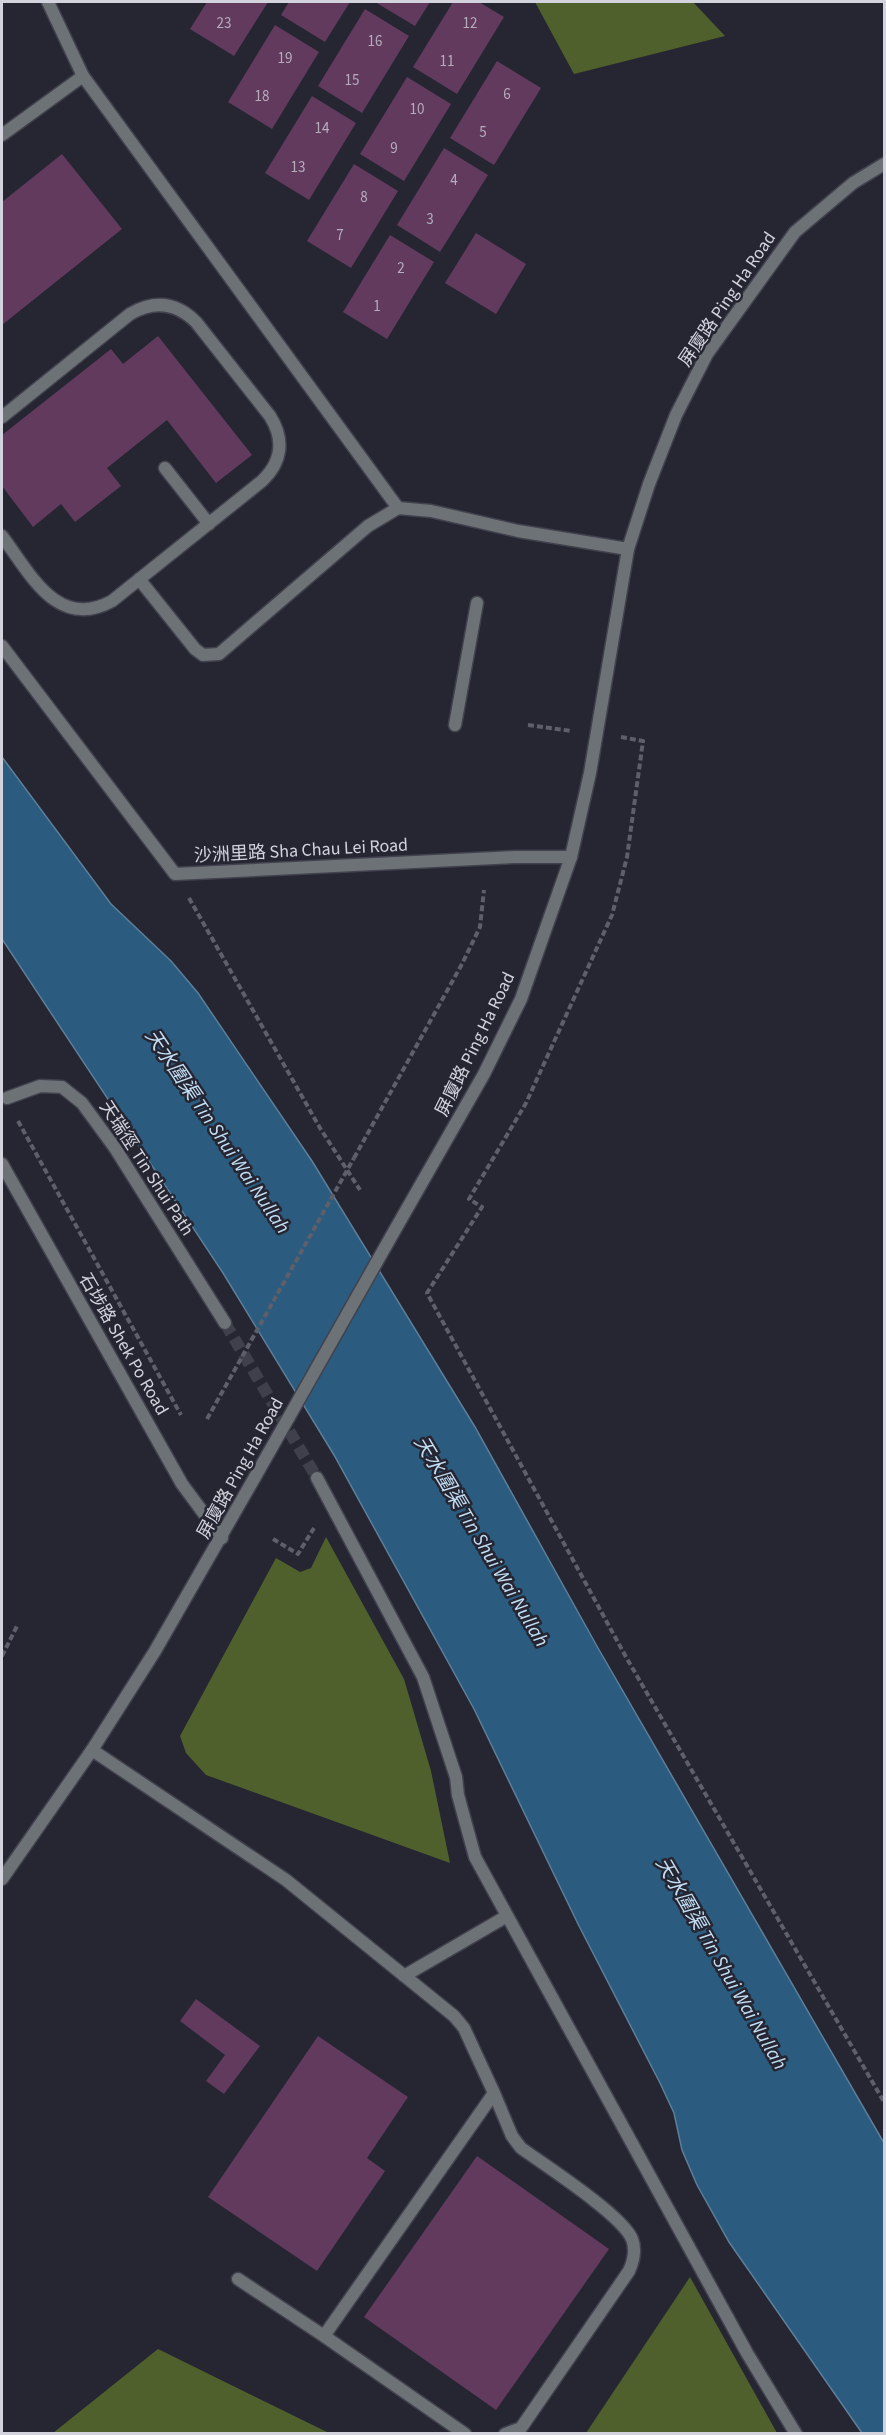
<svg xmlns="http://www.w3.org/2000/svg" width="886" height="2435" viewBox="0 0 886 2435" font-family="'Source Sans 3','Noto Sans SC',sans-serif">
	<rect width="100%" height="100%" fill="#252632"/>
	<path fill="#50602c" d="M535 2H693L725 36 574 74Z
		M326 1537 404 1679 431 1771 450 1863 206 1775 186 1753 180 1736 276 1558 300 1572 311 1568Z
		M690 2277 777 2433H586Z
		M158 2349 329 2433H53Z"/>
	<path fill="#2b5b7e" stroke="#5d7f9a" stroke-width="1.5" d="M2 757 111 904 171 961 198 993 312 1161 475 1427 598 1648 884 2143V2433H862L729 2242 697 2185 682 2150 674 2113 660 2083 578 1924 474 1709 334 1455 223 1273 2 939Z"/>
	<path fill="#613a5e" d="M207 2H268L234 56 190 29Z
		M289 2H350L325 42 281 15Z
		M375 2H430L415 26Z
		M453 2H479L504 17 457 94 413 67Z
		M365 9 409 36 362 113 318 86Z
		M275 25 319 52 272 129 228 102Z
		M497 61 541 88 494 165 450 138Z
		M407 77 451 104 404 181 360 154Z
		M312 96 356 123 309 200 265 173Z
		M444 148 488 175 440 252 397 225Z
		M62 154 122 229 2 325V202Z
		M354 164 398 191 351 268 307 241Z
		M476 233 526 264 496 314 445 283Z
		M390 235 434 262 387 339 343 312Z
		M158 336 252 455 216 483 167 420 107 468 121 486 75 522 61 504 33 527 2 486V460L3 459 2 456V435L111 349 123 364Z
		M196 1999 260 2046 224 2094 206 2081 225 2055 180 2021Z
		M318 2036 408 2097 367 2158 385 2171 317 2271 208 2197Z
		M477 2156 609 2249 496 2410 364 2317Z"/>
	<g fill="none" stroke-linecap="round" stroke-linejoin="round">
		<path stroke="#3f404c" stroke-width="12" stroke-dasharray="12 6" stroke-linecap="butt" d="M225 1323 317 1478"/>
		<defs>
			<path id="service" d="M48 2 83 76 398 508 431 511 518 531 628 549
				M2 135 83 76
				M2 417 130 314C154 300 176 302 196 322L270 416C285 440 282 462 262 481L112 601C57 631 30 573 2 536
				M165 468 209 524
				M139 579 195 649 203 655 219 654 368 526 398 508
				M455 725 477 603
				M92 1750 286 1880 454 2016 464 2028 494 2093 324 2336 238 2279
				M404 1976 507 1916
				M494 2093 512 2136 521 2148C546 2166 622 2215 632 2239 636 2249 633 2262 629 2271L521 2428 505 2434
				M324 2336 465 2434"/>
			<path id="pedestrian" d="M7 1098 40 1086 62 1087 82 1103 115 1148 225 1323
				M317 1478 423 1677 456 1777 458 1795 475 1857 747 2353 796 2434"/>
			<path id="minor" d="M2 646 175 874 515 857H571
				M2 1164 182 1484 222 1538"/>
			<path id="tertiary" d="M396 1228 484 1074 521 999 571 857 590 773 628 549 649 484 676 415 707 354 795 232 853 183 884 164
				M2 1879 92 1750 155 1651 255 1477"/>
		</defs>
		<use href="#service" stroke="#41424d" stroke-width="15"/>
		<use href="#pedestrian" stroke="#41424d" stroke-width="15"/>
		<use href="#minor" stroke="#41424d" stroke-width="15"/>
		<use href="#tertiary" stroke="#41424d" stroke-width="15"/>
		<path stroke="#5e5f6a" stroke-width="4" stroke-dasharray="6 3" stroke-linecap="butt" d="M528 725 572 731
			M621 737 643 741 627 857 612 915 526 1103 469 1199 482 1207 427 1293 626 1657 884 2102
			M189 898 320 1128 360 1190
			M18 1121 181 1415
			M354 1158 462 964 480 927 484 890
			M273 1539 298 1554 314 1528
			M2 1656 18 1624"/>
		<use href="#service" stroke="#6d7277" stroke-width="12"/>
		<use href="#pedestrian" stroke="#6d7277" stroke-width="12"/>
		<use href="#minor" stroke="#6d7277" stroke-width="12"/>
		<use href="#tertiary" stroke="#6d7277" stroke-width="12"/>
		<defs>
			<path id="tertiary-bridge" d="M255 1477 396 1228"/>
		</defs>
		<use href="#tertiary-bridge" stroke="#41424d" stroke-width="15" stroke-linecap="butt"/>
		<path stroke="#5e5f6a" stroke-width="4" stroke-dasharray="6 3" stroke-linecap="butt" d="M207 1419 354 1158"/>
		<use href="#tertiary-bridge" stroke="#6d7277" stroke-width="12"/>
	</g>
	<g text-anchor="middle" stroke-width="5" stroke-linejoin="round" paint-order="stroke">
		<g font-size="15" fill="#b6adbc">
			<text x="224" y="28">23</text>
			<text x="470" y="28">12</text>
			<text x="375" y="46">16</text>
			<text x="285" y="63">19</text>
			<text x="447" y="66">11</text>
			<text x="352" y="85">15</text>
			<text x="507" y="99">6</text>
			<text x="262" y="101">18</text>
			<text x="417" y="114">10</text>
			<text x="322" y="133">14</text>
			<text x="483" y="137">5</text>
			<text x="394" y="153">9</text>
			<text x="298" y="172">13</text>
			<text x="454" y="185">4</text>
			<text x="364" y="202">8</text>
			<text x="430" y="224">3</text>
			<text x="340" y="240">7</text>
			<text x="401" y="273">2</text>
			<text x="377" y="311">1</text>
		</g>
		<g font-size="18" fill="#d2d3dc" stroke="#252632">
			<text transform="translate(727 299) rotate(-56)" y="6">屏廈路 Ping Ha Road</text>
			<text transform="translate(301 850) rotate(-3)" y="6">沙洲里路 Sha Chau Lei Road</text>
			<text transform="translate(475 1044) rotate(-64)" y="6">屏廈路 Ping Ha Road</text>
			<text transform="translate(147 1168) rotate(57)" y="6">天瑞徑 Tin Shui Path</text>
			<text transform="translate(124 1344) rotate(60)" y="6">石埗路 Shek Po Road</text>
			<text transform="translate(240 1468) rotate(-61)" y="6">屏廈路 Ping Ha Road</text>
		</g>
		<g font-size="20" font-style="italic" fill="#c3def5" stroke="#252632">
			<text transform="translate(218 1131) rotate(56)" y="7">天水圍渠 Tin Shui Wai Nullah</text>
			<text transform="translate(482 1541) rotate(59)" y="7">天水圍渠 Tin Shui Wai Nullah</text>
			<text transform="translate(722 1963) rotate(60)" y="7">天水圍渠 Tin Shui Wai Nullah</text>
		</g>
	</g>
	<rect width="886" height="2435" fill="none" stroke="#d2d3dc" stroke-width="6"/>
</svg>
